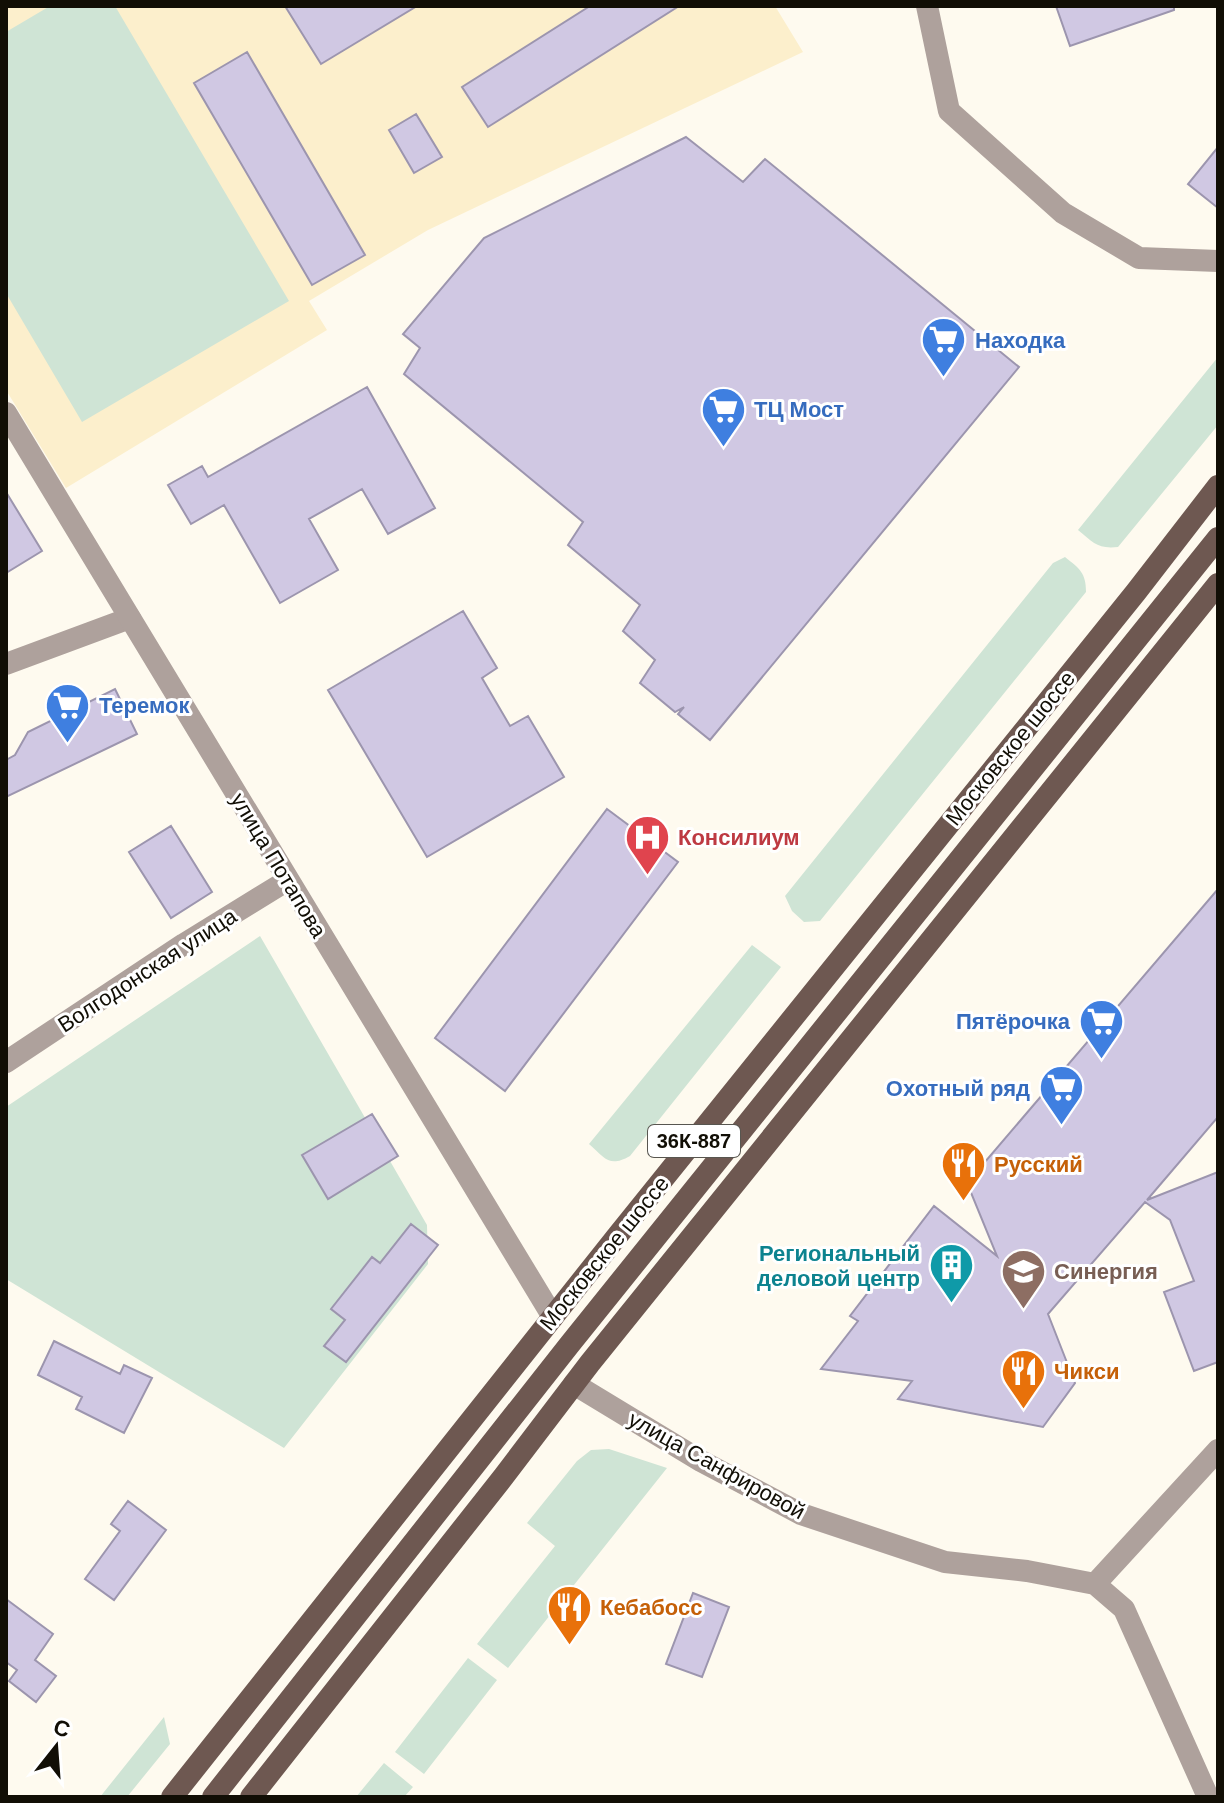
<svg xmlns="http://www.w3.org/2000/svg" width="1224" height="1803" viewBox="0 0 1224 1803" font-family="Helvetica,sans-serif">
	<rect width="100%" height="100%" fill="#fefaef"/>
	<path fill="#fcefcc" d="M6 6H775L803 52 428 230 309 301 327 330 66 488 6 390Z"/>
	<path fill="#cfe4d5" d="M50 6H115L289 301 82 422 6 293V32Z
		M1218 357V425L1118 547C1097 549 1094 543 1078 530Z
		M1065 557C1080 569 1086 573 1086 592L820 921 804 922 792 911 785 896 1053 563Z
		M260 936 427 1225 428 1264 284 1448 6 1279V1107Z
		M752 945 781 967 630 1156C609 1168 605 1158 589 1144Z
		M609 1449 667 1468 508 1668 477 1644 555 1546 527 1523 577 1461 591 1450Z
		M468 1658 497 1680 424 1774 395 1752Z
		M164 1717 170 1744 127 1797H100Z
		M384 1763 413 1787 404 1797H356Z"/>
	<path fill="#d0c8e3" stroke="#9c95ae" stroke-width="2" d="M285 6H417L321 64Z
		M590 6H679L488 127 462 87Z
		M1056 6H1174V10L1070 46Z
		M247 52 365 255 312 285 194 83Z
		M416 114 442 157 414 173 389 130Z
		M686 137 743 182 765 159 1019 367 710 740 678 714 684 707 675 712 640 683 655 660 623 631 640 605 568 545 583 522 404 374 420 348 403 334 484 238Z
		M1218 147V208L1188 184Z
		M367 387 435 508 388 534 362 489 309 519 338 570 280 603 224 505 191 524 168 485 202 466 208 477Z
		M6 492 42 551 6 573Z
		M463 611 497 668 482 678 510 726 528 716 564 777 427 857 328 690Z
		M115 689 137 734 6 797V760L15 755 28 732Z
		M607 809 678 862 505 1091 435 1038Z
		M171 826 212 892 171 918 129 852Z
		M1218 889V1117L1147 1200 1218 1172V1362L1194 1371 1164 1292 1194 1281 1170 1220 1145 1202 1048 1314 1075 1383 1043 1427 898 1399 912 1381 821 1369 858 1321 850 1316 934 1206 997 1256 967 1183Z
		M372 1114 398 1156 328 1199 302 1155Z
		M411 1224 438 1245 346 1362 324 1346 345 1320 331 1309 372 1257 380 1263Z
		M54 1341 120 1374 124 1365 152 1378 124 1433 76 1409 82 1397 38 1375Z
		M128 1501 166 1530 114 1600 85 1579 120 1531 111 1524Z
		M693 1593 729 1607 702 1677 666 1664Z
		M6 1599 53 1634 35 1660 56 1676 36 1702 9 1681 17 1670 6 1662Z"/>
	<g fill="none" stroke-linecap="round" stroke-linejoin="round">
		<path stroke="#aea19c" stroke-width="22" d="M927 6 949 111 1063 213 1139 258 1218 261
			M6 664 130 618
			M6 1062 184 944 288 880
			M574 1384 701 1461 801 1514 945 1562 1027 1571 1095 1584 1124 1609 1208 1797
			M1095 1584 1218 1450"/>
		<path stroke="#aea19c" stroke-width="22" d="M6 413 553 1317"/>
		<path stroke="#6e5851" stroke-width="22" d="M172 1797 618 1235 1136 592 1218 486
			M213 1797 570 1344 1218 538
			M251 1797 504 1476 590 1363 1218 584"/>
	</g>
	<defs>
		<symbol id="supermarket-pin" viewBox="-11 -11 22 30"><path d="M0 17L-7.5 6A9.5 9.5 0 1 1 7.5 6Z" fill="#3f7fe0" stroke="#fff"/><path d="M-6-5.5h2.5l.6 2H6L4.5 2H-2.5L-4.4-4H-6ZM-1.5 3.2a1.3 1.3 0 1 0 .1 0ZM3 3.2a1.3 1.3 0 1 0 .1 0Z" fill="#fff"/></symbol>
		<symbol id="hospital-pin" viewBox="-11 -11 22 30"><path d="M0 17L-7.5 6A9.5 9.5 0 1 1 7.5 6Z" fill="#e0444e" stroke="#fff"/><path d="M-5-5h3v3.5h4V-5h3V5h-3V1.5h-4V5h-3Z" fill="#fff"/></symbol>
		<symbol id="restaurant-pin" viewBox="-11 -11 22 30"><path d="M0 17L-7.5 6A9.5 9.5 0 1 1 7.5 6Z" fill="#e8710a" stroke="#fff"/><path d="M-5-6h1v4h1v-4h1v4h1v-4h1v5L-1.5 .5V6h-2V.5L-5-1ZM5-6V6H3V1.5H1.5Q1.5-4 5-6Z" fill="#fff"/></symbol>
		<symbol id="building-pin" viewBox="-11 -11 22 30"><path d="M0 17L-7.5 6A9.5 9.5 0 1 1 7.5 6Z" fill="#0f9aa8" stroke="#fff"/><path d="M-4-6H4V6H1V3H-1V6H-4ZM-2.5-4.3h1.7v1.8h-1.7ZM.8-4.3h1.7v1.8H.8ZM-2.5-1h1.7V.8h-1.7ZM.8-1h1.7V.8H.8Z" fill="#fff"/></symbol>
		<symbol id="university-pin" viewBox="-11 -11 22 30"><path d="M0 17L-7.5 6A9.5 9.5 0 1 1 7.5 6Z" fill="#8d6e63" stroke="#fff"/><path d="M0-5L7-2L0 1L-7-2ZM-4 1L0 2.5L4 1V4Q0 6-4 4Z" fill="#fff"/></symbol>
	</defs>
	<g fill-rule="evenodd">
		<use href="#supermarket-pin" x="918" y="314" width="51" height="69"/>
		<use href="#supermarket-pin" x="698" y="384" width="51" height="69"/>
		<use href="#supermarket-pin" x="42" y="680" width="51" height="69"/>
		<use href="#hospital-pin" x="622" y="812" width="51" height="69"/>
		<use href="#supermarket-pin" x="1076" y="996" width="51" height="69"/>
		<use href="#supermarket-pin" x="1036" y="1062" width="51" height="69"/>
		<use href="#restaurant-pin" x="938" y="1138" width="51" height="69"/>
		<use href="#building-pin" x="926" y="1240" width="51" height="69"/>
		<use href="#university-pin" x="998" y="1246" width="51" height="69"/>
		<use href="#restaurant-pin" x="998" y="1346" width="51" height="69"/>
		<use href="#restaurant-pin" x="544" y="1582" width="51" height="69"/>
	</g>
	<g text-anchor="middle" stroke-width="6" stroke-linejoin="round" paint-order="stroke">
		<rect fill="#fff" stroke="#585650" stroke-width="2" x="648" y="1125" width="92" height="32" rx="6"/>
		<g font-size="20" font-weight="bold" fill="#110e05">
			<text x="694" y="1148">36К-887</text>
		</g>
		<g font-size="22" font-weight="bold" fill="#366cbe" stroke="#fff" text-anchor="start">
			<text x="975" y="348">Находка</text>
			<text x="754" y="417">ТЦ Мост</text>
			<text x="99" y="713">Теремок</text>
			<text x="1070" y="1029" text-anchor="end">Пятёрочка</text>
			<text x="1030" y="1096" text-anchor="end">Охотный ряд</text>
		</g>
		<g font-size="22" fill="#110e05" stroke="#fff">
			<text transform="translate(1010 748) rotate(-51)" y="8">Московское шоссе</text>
			<text transform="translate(279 865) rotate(59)" y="8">улица Потапова</text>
			<text transform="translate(147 970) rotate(-33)" y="8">Волгодонская улица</text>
			<text transform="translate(604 1253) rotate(-51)" y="8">Московское шоссе</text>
			<text transform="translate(717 1465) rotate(29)" y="8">улица Санфировой</text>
		</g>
		<g font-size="22" font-weight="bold" fill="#be3a42" stroke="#fff" text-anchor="start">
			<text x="678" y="845">Консилиум</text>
		</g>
		<g font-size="22" font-weight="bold" fill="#c56008" stroke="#fff" text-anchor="start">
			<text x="994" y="1172">Русский</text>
			<text x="1054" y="1379">Чикси</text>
			<text x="600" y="1615">Кебабосс</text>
		</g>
		<g font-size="22" font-weight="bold" fill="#0d838f" stroke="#fff" text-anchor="end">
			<text x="920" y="1261">Региональный<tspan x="920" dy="25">деловой центр</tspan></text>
		</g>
		<g font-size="22" font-weight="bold" fill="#785e54" stroke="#fff" text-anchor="start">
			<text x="1054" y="1279">Синергия</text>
		</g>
	</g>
	<rect width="1224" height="1803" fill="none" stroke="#110e05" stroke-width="16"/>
	<g transform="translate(56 1747) rotate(17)" stroke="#ffffff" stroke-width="6" paint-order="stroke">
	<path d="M0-6L14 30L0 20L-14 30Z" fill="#110e05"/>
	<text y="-12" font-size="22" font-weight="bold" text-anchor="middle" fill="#110e05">С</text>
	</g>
</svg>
